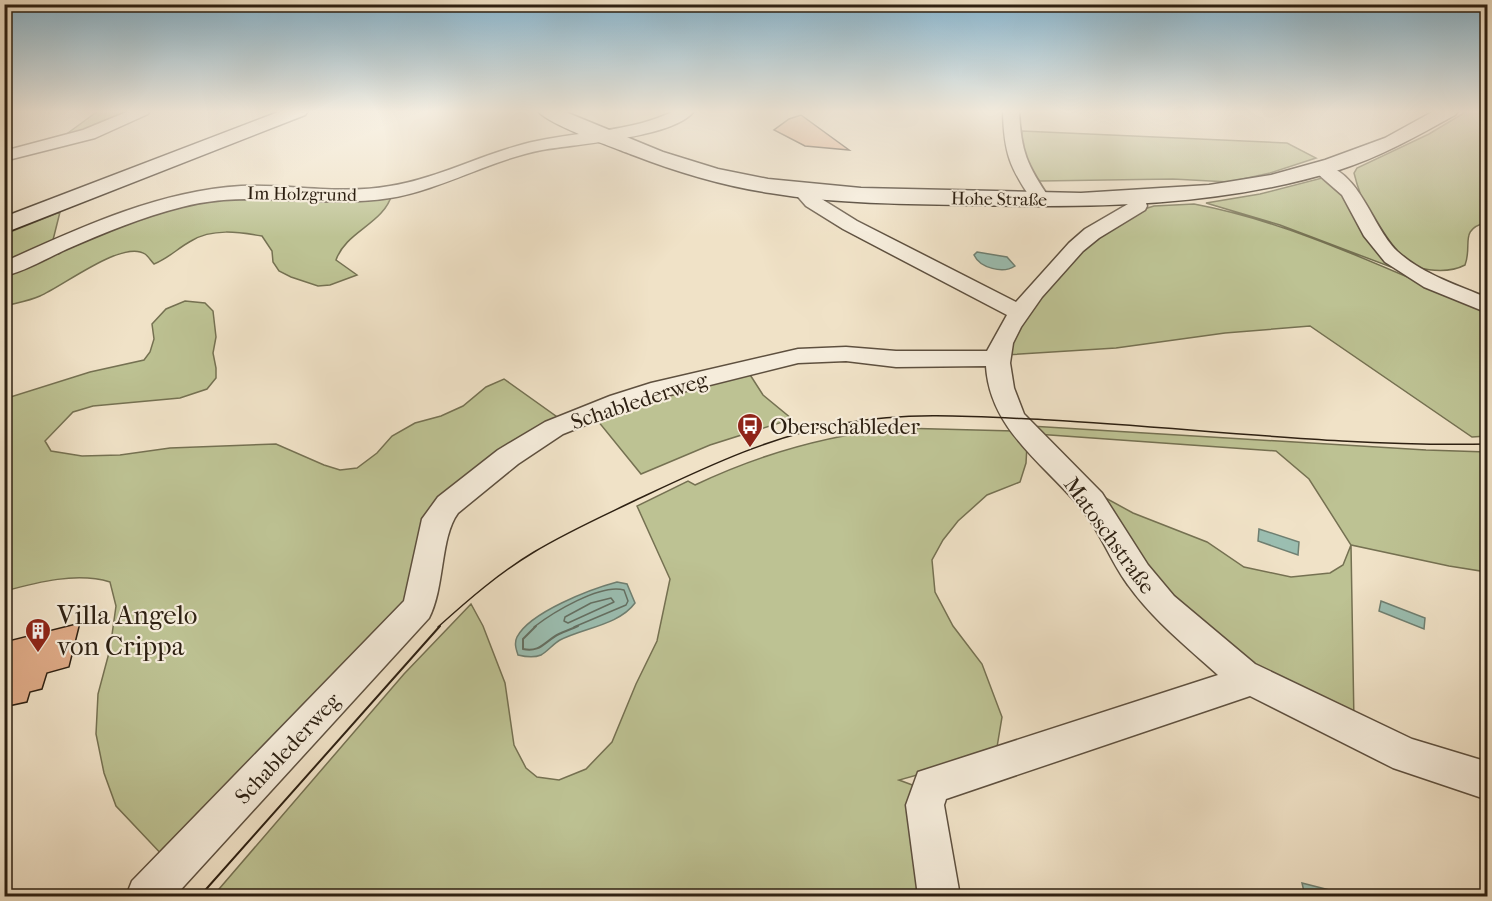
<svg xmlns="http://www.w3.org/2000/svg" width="1492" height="901" viewBox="0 0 1492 901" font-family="'IM FELL French Canon',serif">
	<rect width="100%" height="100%" fill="#f0e2c7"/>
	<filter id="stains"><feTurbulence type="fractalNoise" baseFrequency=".00333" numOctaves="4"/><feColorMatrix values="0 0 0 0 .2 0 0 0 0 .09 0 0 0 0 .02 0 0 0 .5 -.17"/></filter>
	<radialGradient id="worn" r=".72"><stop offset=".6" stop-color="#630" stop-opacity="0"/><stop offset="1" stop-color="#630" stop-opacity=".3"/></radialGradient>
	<path fill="#bdc293" stroke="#757152" stroke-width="1.5" d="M98 111H132L88 132 57 141Z
		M1467 111H1487V222C1458 230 1473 244 1465 265 1446 275 1411 271 1396 255 1376 232 1361 202 1354 173L1357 168 1429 134Z
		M1022 131 1287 143 1316 158 1270 173 1229 182 1173 179 1040 181C1024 170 1020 149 1022 131Z
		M1322 178 1335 185 1394 266 1391 267 1280 225 1206 203 1260 194Z
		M392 194C384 224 346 231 336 260L357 275 330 285 318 286 291 277 279 271 273 262 272 251 262 236C239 232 212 228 191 241 178 248 169 258 154 264 151 261 148 256 145 254 123 239 62 287 40 296 29 301 16 303 5 306V272L102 230 197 201Z
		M1194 204C1296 223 1392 272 1487 311V436L1472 437 1310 326 1225 333 1116 348 1005 355 1020 322 1087 242 1144 209 1154 206Z
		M60 212 52 244 5 267V234Z
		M185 301 205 303 213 311 216 337 213 353 216 368V378L207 389 180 398 93 406 73 412 45 441 51 451 82 456 120 455 170 448 276 444 324 465 340 470 357 468 377 453 392 436 415 423 441 416 463 406 486 387 504 379 560 419 461 481 414 591 166 859 116 806 104 773 96 734 98 694 110 649 116 606 110 582C77 572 38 582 5 591L4 399 90 372 144 360 150 352 154 339 152 324 166 309Z
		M747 370 763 395 792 419 710 445 641 474 593 415Z
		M1030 426 1426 450 1487 452V572L1449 566 1351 545 1354 723 1296 696 1187 618 1091 490 1133 513 1207 542 1244 567 1291 577 1330 573 1343 565 1351 545 1309 479 1276 451 1036 434Z
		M899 428 1014 431 1027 445 1026 463 1020 482 987 495 958 521 943 540 932 560 935 592 953 626 982 664 1002 717 996 753 899 780 942 796 940 818 953 896H213L404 674 471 604 483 626 505 683 514 745 526 768 537 777 559 780 586 769 612 742 636 684 657 641 670 579 637 506 688 481 695 485C760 454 827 435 899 428Z"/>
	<path fill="#9bbeb1" stroke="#6f7f71" stroke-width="1.5" d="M977 252 1007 257 1015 266C1003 274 980 268 974 255Z
		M1259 529 1299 542 1298 555 1258 541Z
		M617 582 627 584 635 603C619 625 583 628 560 640 553 644 548 651 541 655 534 658 526 657 518 655 516 649 514 643 517 637 530 612 591 589 617 582Z
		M1381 601 1425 618 1424 629 1379 611Z
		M1302 883 1353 896H1305Z"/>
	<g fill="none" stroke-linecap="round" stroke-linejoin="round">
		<path stroke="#646f62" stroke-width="1.5" d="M611 598 614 602 568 623 564 621 565 617 591 603Z
			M534 627C552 613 601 583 624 590L628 601 626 605 574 627"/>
		<path stroke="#646f62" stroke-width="2" d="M536 626 523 639V649C540 653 545 641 559 634 565 631 572 629 578 626"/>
	</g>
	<path fill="#e1ad8a" stroke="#2d2012" stroke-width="1.5" d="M801 115 849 150 805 146 774 130 789 119Z
		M80 623 69 667 47 673 42 689 30 692 27 702 4 707V642Z"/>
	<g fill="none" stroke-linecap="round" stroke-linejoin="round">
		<defs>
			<path id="minor" d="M129 111H150L148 114 95 138 4 161V151L83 130Z
				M674 111H694C674 138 575 144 542 150 490 160 443 189 390 198 321 209 251 189 182 207 142 217 104 233 67 249 47 258 26 271 4 276V262C79 228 158 191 241 186 291 184 341 195 390 186 441 178 487 151 537 141 584 131 631 132 674 111Z
				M1003 111H1019C1021 152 1027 165 1050 199L1048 203H1034C1010 168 1004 154 1003 111Z
				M1320 163C1362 173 1370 224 1397 251 1422 274 1457 285 1488 298V313L1424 287 1385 262 1364 236 1342 195 1311 168 1314 164Z
				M801 184 808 186 820 198 857 221 1016 302 1069 243 1085 229 1128 204 1127 198 1129 194H1143L1147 206 1145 210 1099 238 1083 251 1042 297 1021 327 1013 343 1010 363 1014 388 1024 414 1102 493 1148 565 1174 596 1255 664 1412 739 1488 762V800L1393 768 1250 696 946 799 944 805 960 896H918L906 805 918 772 1218 675C1186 646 1153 620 1128 585 1110 561 1100 530 1080 507 1042 462 990 429 986 366L896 367 846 361 798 363 666 396 628 408 563 434 518 464 458 513C440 537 445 587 429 618L175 896H126L132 881 404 601 422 519 438 497 498 450 545 422 610 396 651 383 798 349 846 347 896 351H987L1007 315 843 229 806 206 792 190 794 186Z"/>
			<path id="secondary" d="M281 111H308L305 115 4 233V217Z
				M538 111H563L663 152 718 169 768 179 861 188 1081 193 1209 185 1271 175 1325 160 1385 138 1434 111H1458L1455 115C1417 136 1380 157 1339 170 1219 207 1095 208 970 205 904 204 836 204 770 193 724 186 677 172 633 155 615 148 547 124 538 111Z"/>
		</defs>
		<use href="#minor" stroke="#5e503f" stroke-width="3"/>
		<use href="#secondary" stroke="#2d2012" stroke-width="3"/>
		<use href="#minor" fill="#f5ecdb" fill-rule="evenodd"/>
		<use href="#secondary" fill="#f5ecdb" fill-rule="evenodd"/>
		<path stroke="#2d2012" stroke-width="1.5" d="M438 627C468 600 499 573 534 552 567 532 603 516 638 499 704 468 772 435 845 423 913 411 982 417 1050 420 1196 428 1342 447 1488 444"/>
		<path stroke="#2d2012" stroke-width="2" d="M200 896 440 626"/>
	</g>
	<linearGradient id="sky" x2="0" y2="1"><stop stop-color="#89b8d2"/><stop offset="0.47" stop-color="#f8f2e6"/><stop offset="1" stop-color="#f8f2e6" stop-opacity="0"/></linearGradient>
	<rect width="1492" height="237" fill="url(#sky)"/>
	<defs>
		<symbol id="bus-pin" viewBox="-11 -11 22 30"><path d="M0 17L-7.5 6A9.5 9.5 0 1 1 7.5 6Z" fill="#8f2418" stroke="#f5ecdb"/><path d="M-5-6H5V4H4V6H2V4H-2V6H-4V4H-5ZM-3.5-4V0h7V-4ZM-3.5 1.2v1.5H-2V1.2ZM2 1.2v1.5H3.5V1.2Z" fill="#fff"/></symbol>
		<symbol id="building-pin" viewBox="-11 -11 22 30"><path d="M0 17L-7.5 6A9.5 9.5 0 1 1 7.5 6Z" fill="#8f2418" stroke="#f5ecdb"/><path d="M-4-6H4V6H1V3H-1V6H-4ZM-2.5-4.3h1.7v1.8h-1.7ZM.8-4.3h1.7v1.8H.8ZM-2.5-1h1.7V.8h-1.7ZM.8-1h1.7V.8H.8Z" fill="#fff"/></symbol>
	</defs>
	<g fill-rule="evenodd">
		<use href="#bus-pin" x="735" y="411" width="30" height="40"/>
		<use href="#building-pin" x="23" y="616" width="30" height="40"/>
	</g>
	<g text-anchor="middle" stroke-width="4.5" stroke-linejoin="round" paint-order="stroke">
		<g font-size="18" fill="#2d2012" stroke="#f5ecdb">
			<text transform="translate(302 194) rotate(1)" y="6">Im Holzgrund</text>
			<text transform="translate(999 199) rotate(1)" y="6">Hohe Straße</text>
		</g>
		<g font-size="22" fill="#2d2012" stroke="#f5ecdb">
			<text transform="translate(639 400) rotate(-18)" y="8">Schablederweg</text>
			<text transform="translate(1110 535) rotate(54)" y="8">Matoschstraße</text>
			<text transform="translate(287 748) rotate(-47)" y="8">Schablederweg</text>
		</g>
		<g font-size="22" fill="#2d2012" stroke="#f5ecdb" text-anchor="start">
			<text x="770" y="434">Oberschableder</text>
		</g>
		<g font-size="27" fill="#2d2012" stroke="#f5ecdb" text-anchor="start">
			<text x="57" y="624">Villa Angelo<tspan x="57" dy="31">von Crippa</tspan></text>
		</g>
	</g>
	<rect width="1492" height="901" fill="none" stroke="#f0e2c7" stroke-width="24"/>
	<rect x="6" y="6" width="1480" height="889" fill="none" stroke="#2d2012" stroke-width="3"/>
	<rect x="12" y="12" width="1468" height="877" fill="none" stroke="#2d2012" stroke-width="1.5"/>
	<rect width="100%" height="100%" filter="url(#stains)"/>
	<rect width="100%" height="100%" fill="url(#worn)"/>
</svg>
